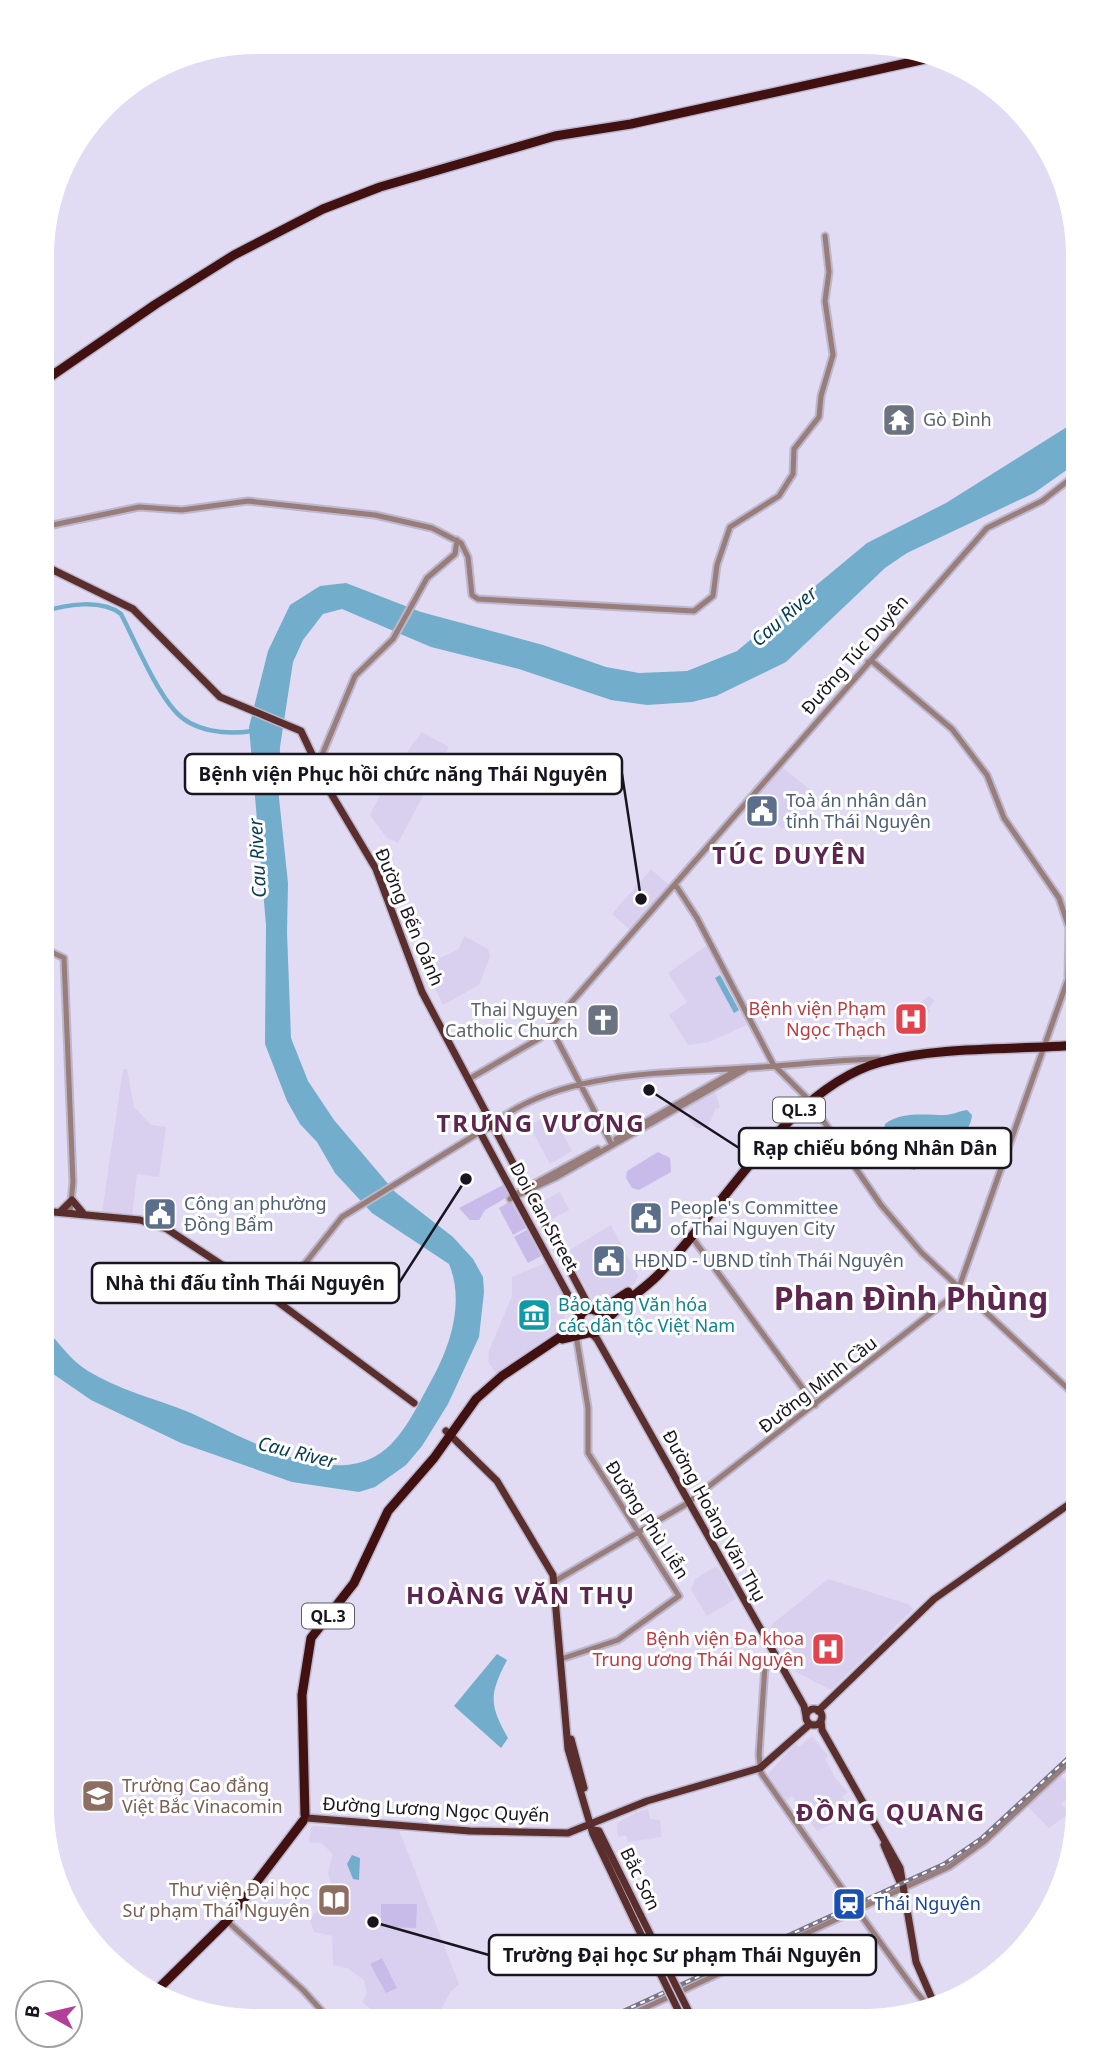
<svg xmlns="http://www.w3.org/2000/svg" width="1120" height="2063" viewBox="0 0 1120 2063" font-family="'Noto Sans',sans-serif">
	<rect width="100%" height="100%" fill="#e1dbf3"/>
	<path fill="#d9d0ef" d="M422 732 449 747 398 843 387 838 370 815 392 772Z
		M782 767 814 793 782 829 769 815 759 826 744 810Z
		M651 869 669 885 630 930 612 914Z
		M464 936 488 949 490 957 479 985 443 1005 425 966V958H440L459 949Z
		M706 946 747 1025 709 1042 688 1045 669 1015 687 1002 668 973Z
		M929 996 935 1001 928 1009 930 1011 911 1034 896 1027 904 1003 915 1007Z
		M123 1069H127L134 1107 151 1125 166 1127 159 1177 137 1174 132 1216 102 1213Z
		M715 1091 720 1108 715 1109 708 1128H696L688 1118 691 1110 683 1112 681 1109Z
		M552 1114 572 1151 550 1164 529 1125Z
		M560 1192 569 1210 548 1221 539 1203Z
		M611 1225 638 1276 635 1283 604 1306 594 1303 566 1252Z
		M545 1263 567 1304 562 1327 497 1374 488 1362 489 1351 512 1296V1277Z
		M715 1567H718L736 1599 707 1616 691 1590 695 1579Z
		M828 1579 908 1604 913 1609 831 1690 796 1672 770 1626Z
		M812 1736 828 1756 825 1758 835 1778 848 1792 842 1797 845 1800 832 1824 817 1831 792 1796 786 1801 768 1774 795 1744 799 1747Z
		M1060 1774 1075 1791 1061 1804 1070 1813 1049 1828 1027 1806Z
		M634 1808 637 1812 648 1809 650 1819 660 1820 662 1837 628 1842 626 1835 618 1837 617 1823 635 1813Z
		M346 1824 361 1825 364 1829 399 1830 459 1984 450 1992 441 2010 423 2009 407 2020H384L362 2002 367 1994 364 1980 347 1968 333 1965 332 1936 314 1932 310 1920 329 1896 331 1883 328 1873 333 1854 321 1843 309 1842 311 1828 314 1826 345 1828Z"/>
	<path fill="#c8bbea" d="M658 1152 670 1158 671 1172 639 1190 632 1188 626 1178 627 1171Z
		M503 1185 509 1196 485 1210 479 1220H470L459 1208Z
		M511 1201 526 1228 513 1235 499 1208Z
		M527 1230 541 1256 528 1263 514 1237Z
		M381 1904H417L416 1928 381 1927Z
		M382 1958 397 1988 386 1993 370 1964Z"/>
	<path fill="#72aecb" d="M1078 420V462L1034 493 907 553 885 568 786 662 716 696 692 702 647 705 611 700 519 669 431 647 342 609 323 614 303 640 293 662 280 747 279 798 288 883 287 932 291 1038 308 1081 334 1120 395 1192 453 1237 473 1259 483 1277 484 1292 479 1337 448 1404 422 1446 406 1465 375 1487 359 1492 292 1482 181 1443 91 1400 43 1367V1326C58 1341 70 1360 88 1371 117 1389 153 1398 186 1411 235 1432 315 1483 370 1459 400 1446 416 1408 431 1381 450 1347 465 1302 449 1264L372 1213 335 1173 317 1142 300 1124 287 1101 265 1044 266 925 249 727 268 651 290 605 320 586 346 583 421 612 543 645 606 667 639 673 687 671 737 651 867 543 946 503Z
		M720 975 739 1010 734 1013 715 978Z
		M967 1110 972 1115C970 1141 941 1140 924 1150L915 1170 905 1168 901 1155 883 1136 885 1124C901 1111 926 1115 945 1115 952 1115 959 1111 967 1110Z
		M497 1654 507 1660C489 1695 489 1704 508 1738L501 1748 454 1706Z
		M352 1855 360 1858 359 1880 353 1879 347 1864Z"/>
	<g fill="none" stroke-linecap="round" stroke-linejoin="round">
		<path stroke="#72aecb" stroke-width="4.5" d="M43 612C66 604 102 599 121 614 135 641 155 689 175 711 193 732 227 735 252 731"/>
		<defs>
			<path id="minor" d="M43 527 139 507 182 510 248 501 375 515 432 528 461 543 468 557 472 595 478 599 694 611 713 596 717 565 730 527 779 496 793 474 794 449 819 417 821 396 833 355 825 301 829 272 825 236
				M317 767 355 676 393 639 427 578 455 554 457 540
				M675 884 697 918 773 1064 809 1100 881 1205 922 1253 1078 1398
				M43 948 64 958 73 1182 70 1213
				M550 1026 612 1145
				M469 1079 540 1038 987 528 1042 501 1078 473
				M492 1125C553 1074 654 1073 729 1069 779 1067 829 1060 879 1059
				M616 1139 735 1071
				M512 1196 598 1149
				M510 1199 555 1178 746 1069
				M691 1236 815 1405
				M272 1298 294 1275
				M280 1303 299 1271 342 1217 480 1132
				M690 1501 957 1293 1068 979 1069 928 1059 898 1004 818 987 775 952 729 873 662H868
				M555 1581 688 1503
				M775 1657 765 1665 759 1755 761 1773C813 1847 864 1921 917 1993L924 2001 934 2004
				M561 1659 618 1640 679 1596 588 1453V1408L576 1335
				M227 1921 303 1990 329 2019
				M619 2020 949 1867 985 1841 1078 1754"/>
			<path id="major" d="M43 565 133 609 220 697 301 731 329 790 376 869 422 992 591 1310
				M492 1125 480 1132 580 1317
				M43 1211 140 1220 167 1229 274 1299 414 1403
				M61 1211 72 1200 83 1213
				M591 1333 597 1339 804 1706 806 1716
				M446 1431 497 1481 553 1575 568 1749 593 1834 634 1920
				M806 1717a8 8 0 1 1 16 0a8 8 0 1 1-16 0Z
				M818 1711 934 1599 1078 1498
				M821 1720 822 1730 900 1868 916 1962 936 2008
				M571 1739 584 1788
				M307 1818 470 1831 568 1833 647 1801 760 1768 810 1724
				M594 1830 599 1831 641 1916
				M884 1845 900 1882"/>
			<path id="highway" d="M44 381 156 304 234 255 323 209 380 187 555 136 631 124 930 58
				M579 1321a12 12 0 1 1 24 0a12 12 0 1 1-24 0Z
				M594 1310 602 1309 628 1292
				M602 1326C617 1305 639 1294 657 1276 723 1209 789 1087 881 1062 939 1046 1017 1050 1078 1045
				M562 1339 588 1333
				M305 1815 302 1695 311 1638 354 1583 388 1511 434 1458 476 1399 502 1376 566 1333 580 1318
				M157 1990 227 1921 303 1821"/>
		</defs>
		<use href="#minor" stroke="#bdb7cd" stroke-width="9"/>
		<use href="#major" stroke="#bdb7cd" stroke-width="10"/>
		<use href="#highway" stroke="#bdb7cd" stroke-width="12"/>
		<use href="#minor" stroke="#987d7a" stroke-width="5"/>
		<use href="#major" stroke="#592e2c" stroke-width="7"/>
		<use href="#highway" stroke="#411111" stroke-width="9"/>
		<defs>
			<path id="rail" d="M604 2020 944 1864 982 1838 1078 1749"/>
		</defs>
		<use href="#rail" stroke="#7a7586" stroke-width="4.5"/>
		<use href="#rail" stroke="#fff" stroke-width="2" stroke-dasharray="5" stroke-linecap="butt"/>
		<defs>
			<path id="major-bridge" d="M641 1916 693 2020
				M634 1920 683 2020"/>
		</defs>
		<use href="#major-bridge" stroke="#bdb7cd" stroke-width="10" stroke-linecap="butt"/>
		<use href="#major-bridge" stroke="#592e2c" stroke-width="7"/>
	</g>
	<defs>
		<symbol id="temple-square" viewBox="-11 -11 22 22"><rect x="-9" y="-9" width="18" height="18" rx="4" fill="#6b7280" stroke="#fff"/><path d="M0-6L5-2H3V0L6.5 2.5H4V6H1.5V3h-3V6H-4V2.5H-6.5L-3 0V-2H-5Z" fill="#fff"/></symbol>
		<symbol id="civic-square" viewBox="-11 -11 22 22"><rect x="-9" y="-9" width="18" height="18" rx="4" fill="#5c6f8a" stroke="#fff"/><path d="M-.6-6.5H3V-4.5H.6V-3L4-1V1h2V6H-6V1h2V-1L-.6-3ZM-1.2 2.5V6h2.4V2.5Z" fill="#fff"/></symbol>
		<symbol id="hospital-square" viewBox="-11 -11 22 22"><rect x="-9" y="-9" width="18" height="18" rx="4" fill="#e0444e" stroke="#fff"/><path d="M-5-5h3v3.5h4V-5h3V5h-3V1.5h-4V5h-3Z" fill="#fff"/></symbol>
		<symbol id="church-square" viewBox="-11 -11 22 22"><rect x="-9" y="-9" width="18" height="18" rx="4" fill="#6b7280" stroke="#fff"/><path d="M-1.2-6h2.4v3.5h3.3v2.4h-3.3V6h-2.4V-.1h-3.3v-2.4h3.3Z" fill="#fff"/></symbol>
		<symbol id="museum-square" viewBox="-11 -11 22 22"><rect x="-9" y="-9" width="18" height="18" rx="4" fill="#0f9aa8" stroke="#fff"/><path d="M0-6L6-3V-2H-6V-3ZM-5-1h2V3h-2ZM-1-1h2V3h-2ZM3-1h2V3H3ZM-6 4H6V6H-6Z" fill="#fff"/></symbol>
		<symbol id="university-square" viewBox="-11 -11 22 22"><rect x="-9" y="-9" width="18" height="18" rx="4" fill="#8d6e63" stroke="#fff"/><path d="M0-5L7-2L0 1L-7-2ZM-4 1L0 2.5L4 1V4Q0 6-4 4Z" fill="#fff"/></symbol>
		<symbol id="library-square" viewBox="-11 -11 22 22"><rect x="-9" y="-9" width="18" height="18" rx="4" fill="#8d6e63" stroke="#fff"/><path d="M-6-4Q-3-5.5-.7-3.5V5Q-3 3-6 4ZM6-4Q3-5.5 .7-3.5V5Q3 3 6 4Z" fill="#fff"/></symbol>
		<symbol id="station-square" viewBox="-11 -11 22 22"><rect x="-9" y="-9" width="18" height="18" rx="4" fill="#1a4fb4" stroke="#fff"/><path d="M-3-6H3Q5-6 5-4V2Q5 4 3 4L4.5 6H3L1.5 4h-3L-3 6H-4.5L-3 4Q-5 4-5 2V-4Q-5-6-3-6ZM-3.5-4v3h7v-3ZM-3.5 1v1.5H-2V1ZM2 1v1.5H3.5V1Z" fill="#fff"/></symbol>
	</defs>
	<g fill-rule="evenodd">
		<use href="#temple-square" x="880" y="401" width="38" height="38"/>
		<use href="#civic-square" x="743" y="792" width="38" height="38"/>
		<use href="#hospital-square" x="892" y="1000" width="38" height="38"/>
		<use href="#church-square" x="584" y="1001" width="38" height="38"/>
		<use href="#civic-square" x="141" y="1195" width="38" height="38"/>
		<use href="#civic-square" x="627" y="1199" width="38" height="38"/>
		<use href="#civic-square" x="590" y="1242" width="38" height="38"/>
		<use href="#museum-square" x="515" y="1296" width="38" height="38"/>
		<use href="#hospital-square" x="809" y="1630" width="38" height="38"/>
		<use href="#university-square" x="79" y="1777" width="38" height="38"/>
		<use href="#library-square" x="315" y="1881" width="38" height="38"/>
		<use href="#station-square" x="830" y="1885" width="38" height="38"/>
	</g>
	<g text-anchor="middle" stroke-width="6" stroke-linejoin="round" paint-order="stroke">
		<g fill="#fff" stroke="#5d5b62" stroke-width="2">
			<rect x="773" y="1097.5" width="52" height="25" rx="5"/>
			<rect x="302" y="1603.5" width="52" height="25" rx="5"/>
		</g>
		<g font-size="16" font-weight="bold" fill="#18151e">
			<text x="799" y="1116">QL.3</text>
			<text x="328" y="1622">QL.3</text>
		</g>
		<g font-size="18" fill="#5b616d" stroke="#fff" text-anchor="start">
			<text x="923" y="426">Gò Đình</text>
			<text x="578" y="1016" text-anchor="end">Thai Nguyen<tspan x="578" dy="21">Catholic Church</tspan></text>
		</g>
		<g font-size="18" fill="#18151e" stroke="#fff">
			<text transform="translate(855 655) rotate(-49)" y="6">Đường Túc Duyên</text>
			<text transform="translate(409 917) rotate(67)" y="6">Đường Bến Oánh</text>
			<text transform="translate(544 1217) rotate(61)" y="6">Doi Can Street</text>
			<text transform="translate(818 1385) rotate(-38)" y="6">Đường Minh Cầu</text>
			<text transform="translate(714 1516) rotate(61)" y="6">Đường Hoàng Văn Thụ</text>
			<text transform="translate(647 1520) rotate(57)" y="6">Đường Phù Liễn</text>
			<text transform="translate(436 1810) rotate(3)" y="6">Đường Lương Ngọc Quyến</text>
			<text transform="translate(640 1879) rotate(64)" y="6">Bắc Sơn</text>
		</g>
		<g font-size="18" fill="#4e5e75" stroke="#fff" text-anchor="start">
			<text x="786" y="807">Toà án nhân dân<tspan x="786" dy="21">tỉnh Thái Nguyên</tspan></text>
			<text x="184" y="1210">Công an phường<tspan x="184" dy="21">Đồng Bẩm</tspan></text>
			<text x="670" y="1214">People's Committee<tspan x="670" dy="21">of Thai Nguyen City</tspan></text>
			<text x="634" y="1267">HĐND - UBND tỉnh Thái Nguyên</text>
		</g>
		<g font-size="18" fill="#be3a42" stroke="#fff" text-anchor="end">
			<text x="886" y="1015">Bệnh viện Phạm<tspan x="886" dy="21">Ngọc Thạch</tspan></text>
			<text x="804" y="1645">Bệnh viện Đa khoa<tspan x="804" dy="21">Trung ương Thái Nguyên</tspan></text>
		</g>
		<g font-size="18" fill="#0d838f" stroke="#fff" text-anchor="start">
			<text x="558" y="1311">Bảo tàng Văn hóa<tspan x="558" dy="21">các dân tộc Việt Nam</tspan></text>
		</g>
		<g font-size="18" fill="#785e54" stroke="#fff" text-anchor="start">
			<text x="122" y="1792">Trường Cao đẳng<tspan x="122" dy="21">Việt Bắc Vinacomin</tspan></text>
			<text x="310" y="1896" text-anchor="end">Thư viện Đại học<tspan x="310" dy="21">Sư phạm Thái Nguyên</tspan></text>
		</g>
		<g font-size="18" fill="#164399" stroke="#fff" text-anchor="start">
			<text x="874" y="1910">Thái Nguyên</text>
		</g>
		<g font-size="19" font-style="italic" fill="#073d51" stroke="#fff">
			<text transform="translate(784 616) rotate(-41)" y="7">Cau River</text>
			<text transform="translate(257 858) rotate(-93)" y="7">Cau River</text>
			<text transform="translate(297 1452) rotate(14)" y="7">Cau River</text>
		</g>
		<g font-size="24" font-weight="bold" letter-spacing="2" fill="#5d254f" stroke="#fff">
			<text x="790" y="864">TÚC DUYÊN</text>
			<text x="541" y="1132">TRƯNG VƯƠNG</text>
			<text x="521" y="1604">HOÀNG VĂN THỤ</text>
			<text x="891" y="1821">ĐỒNG QUANG</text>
		</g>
		<g font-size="32" font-weight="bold" fill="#5d254f" stroke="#fff">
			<text x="911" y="1310">Phan Đình Phùng</text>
		</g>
	</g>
	<path d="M0 0H1120V2063H0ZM256 54H864A202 202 0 0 1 1066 256V1807A202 202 0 0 1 864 2009H256A202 202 0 0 1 54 1807V256A202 202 0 0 1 256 54Z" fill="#fff" fill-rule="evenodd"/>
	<path fill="none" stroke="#18151e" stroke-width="2.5" d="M641 899L622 774M649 1090L739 1148M466 1179L399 1283M373 1922L489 1955"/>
	<g fill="#18151e" stroke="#fff" stroke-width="2.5">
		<circle cx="641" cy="899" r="7"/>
		<circle cx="649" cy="1090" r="7"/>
		<circle cx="466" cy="1179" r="7"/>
		<circle cx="373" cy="1922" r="7"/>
	</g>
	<g fill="#fff" stroke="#18151e" stroke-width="2.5">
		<rect x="185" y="754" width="437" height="40" rx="7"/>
		<rect x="739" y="1128" width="272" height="40" rx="7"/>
		<rect x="92" y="1263" width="307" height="40" rx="7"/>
		<rect x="489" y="1935" width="387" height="40" rx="7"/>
	</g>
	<g font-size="19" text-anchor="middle" font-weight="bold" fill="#18151e">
		<text x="403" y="781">Bệnh viện Phục hồi chức năng Thái Nguyên</text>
		<text x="875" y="1155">Rạp chiếu bóng Nhân Dân</text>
		<text x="245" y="1290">Nhà thi đấu tỉnh Thái Nguyên</text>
		<text x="682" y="1962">Trường Đại học Sư phạm Thái Nguyên</text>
	</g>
	<g transform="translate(49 2014) rotate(278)"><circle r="33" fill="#ffffff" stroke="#a3a1a5" stroke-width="2"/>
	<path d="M0-5L12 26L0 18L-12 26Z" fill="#b33f99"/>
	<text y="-10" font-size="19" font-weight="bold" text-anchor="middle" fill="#18151e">B</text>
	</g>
</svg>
